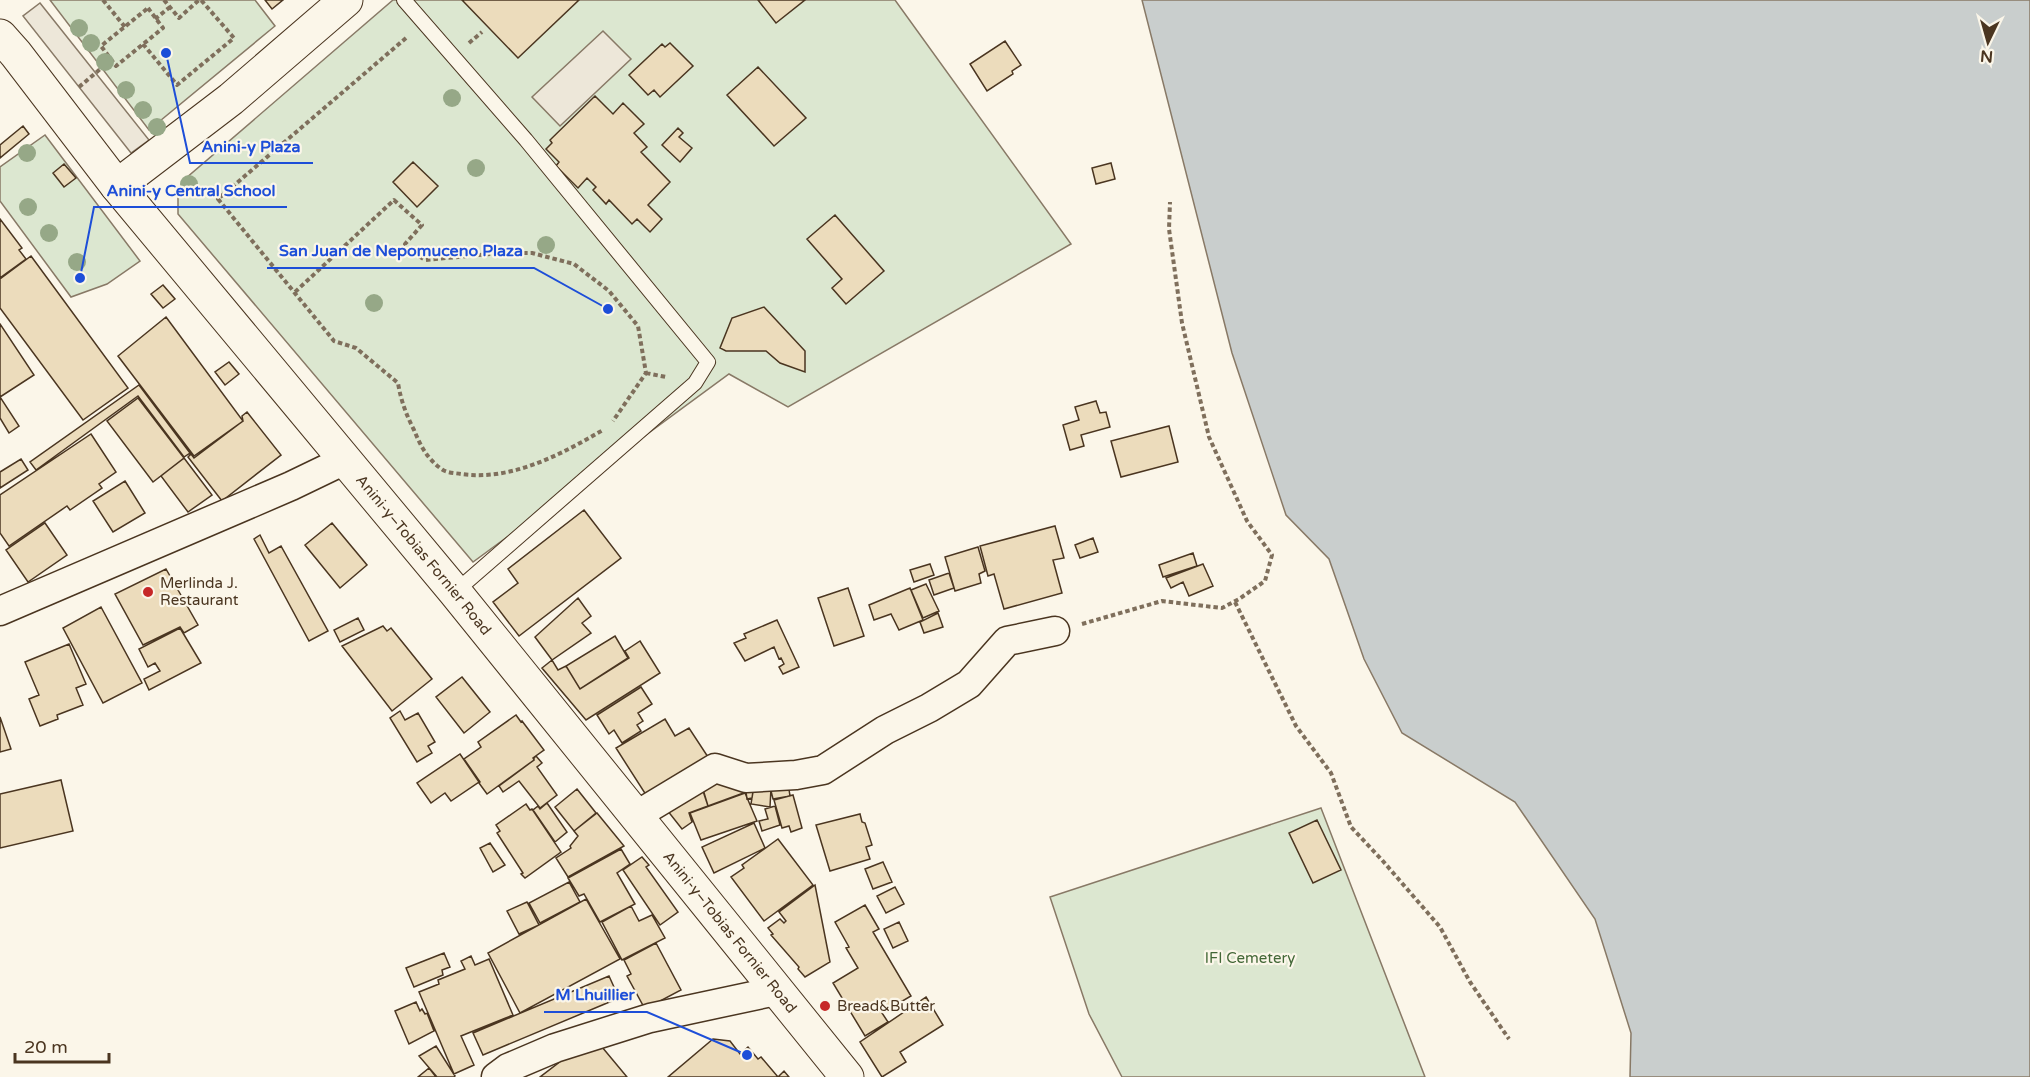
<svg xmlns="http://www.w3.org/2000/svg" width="2030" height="1077" viewBox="0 0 2030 1077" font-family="'Varela Round',sans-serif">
	<rect width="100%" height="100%" fill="#fbf6e9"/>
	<path fill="#dce7d0" stroke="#887966" stroke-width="1.5" d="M50 0H255L275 26 149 130Z
		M393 0H895L1071 244 788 407 729 374 473 562 178 214V196L185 179Z
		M45 135 140 261 107 284 71 297 0 201V167Z
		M1321 808 1425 1077H1122L1089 1014 1050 897Z"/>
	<path fill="#ede7d9" stroke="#887966" stroke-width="1.5" d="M40 3 149 140 131 153 23 16Z
		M603 31 631 59 560 126 532 97Z"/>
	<path fill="#c9cecd" stroke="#887966" stroke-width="1.5" d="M1142 0H2030V1077H1630L1631 1033 1595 919 1515 802 1402 733 1364 659 1329 559 1286 515 1232 353Z"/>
	<path fill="#ecdcbc" stroke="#4a3520" stroke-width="1.5" d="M265 0H283L272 9Z
		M462 0H579L518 58Z
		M758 0H805L776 23Z
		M1005 41 1021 65 1012 71 1013 74 987 91 970 64Z
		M670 43 693 66 660 97 654 90 648 95 629 75 662 44 665 47Z
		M758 67 806 118 774 146 727 95Z
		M595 96 613 114 623 103 644 124 634 133 647 147 641 152 670 182 648 205 662 219 650 232 637 219 632 224 609 200 606 204 593 190 596 187 587 178 578 188 556 166 559 162 546 149 552 143 550 140Z
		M23 126 29 134 0 158V145Z
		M678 128 683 133 679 137 692 148 680 162 662 145Z
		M413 162 438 186 417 207 393 182Z
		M1111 163 1115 179 1096 184 1092 168Z
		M64 164 76 178 64 187 53 173Z
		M835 215 884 271 846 304 832 288 842 279 807 239Z
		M0 219 22 248 19 250 26 259 0 278Z
		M31 256 128 388 83 420 0 308V279Z
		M163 285 175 299 163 308 151 294Z
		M764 307 805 351V372L780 363 766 351H726L720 348 732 318Z
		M166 317 243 421 194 456 118 356Z
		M0 324 34 375 0 397 19 426 9 433 0 418Z
		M229 362 239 374 225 385 215 372Z
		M139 385 190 453 184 457 138 396 36 470 30 462Z
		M138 398 184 458 153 482 107 421Z
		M1096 401 1100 413 1106 412 1110 427 1081 435 1084 446 1070 450 1063 425 1079 420 1075 407Z
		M247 412 281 455 222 501 188 457 191 454 194 458 243 421 242 416Z
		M1169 426 1178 462 1121 477 1111 441Z
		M91 434 116 472 99 484 102 488 70 510 67 506 9 546 0 533V495Z
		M184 458 212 495 188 512 161 476Z
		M21 459 28 470 0 488V472Z
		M125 481 145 513 113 532 93 501Z
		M584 510 621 558 519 636 493 602 518 583 508 569Z
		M45 523 67 555 28 582 6 550Z
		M332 523 367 565 340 588 305 545Z
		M1055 526 1064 558 1053 560 1062 593 1004 609 994 574 988 576 980 546Z
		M260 535 269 553 281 546 328 631 309 641 254 539Z
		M1093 538 1098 552 1080 558 1075 545Z
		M978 547 985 571 979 574 981 583 955 591 945 557Z
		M1193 553 1197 566 1163 577 1159 565Z
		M930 564 934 575 914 582 910 570Z
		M1203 564 1213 586 1189 596 1183 582 1171 588 1166 578Z
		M166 569 198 625 184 633 180 627 143 645 115 594Z
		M949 573 954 588 934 595 929 580Z
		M926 584 939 611 923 618 911 590Z
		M848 588 864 636 834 646 818 598Z
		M910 588 923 620 899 630 891 614 874 620 869 605Z
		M578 598 591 616 582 623 591 633 552 660 535 637Z
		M101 607 142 683 103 703 63 628Z
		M938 613 943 627 924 633 920 622Z
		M358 618 364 630 340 642 334 630Z
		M777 620 799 667 783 674 779 667 784 664 781 658 779 659 774 647 745 661 734 643 746 638 744 634Z
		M383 626 387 631 391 628 432 679 392 711 342 646Z
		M180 628 201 663 149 690 144 679 160 671 155 663 148 667 139 649Z
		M615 636 628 658 580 689 566 666Z
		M640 641 660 673 586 720 542 668 552 660 558 670 566 666 580 689 629 658 625 651Z
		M69 644 86 684 76 688 83 705 57 715 58 719 40 726 29 699 39 695 25 662Z
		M462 677 490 712 464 733 436 697Z
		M641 687 652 704 638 713 643 721 637 725 641 731 622 743 614 730 609 734 597 715Z
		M400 711 405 720 418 713 435 742 428 746 432 753 417 762 390 718Z
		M516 715 521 722 522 721 544 750 533 758 534 760 487 794 479 783 480 782 464 759 481 747 478 742Z
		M0 717 11 749 0 752Z
		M665 719 675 736 689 728 710 760 648 798 616 748Z
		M460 754 479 782 451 801 445 793 431 803 417 783Z
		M536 756 542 763 537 767 557 795 540 808 519 781 503 792 499 786 534 760V758Z
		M723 779 754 784 752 798 747 799 746 792 708 806 702 786Z
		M61 780 73 831 0 848V794Z
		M788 783 790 796 773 799 770 787Z
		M754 786 771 788 770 807 751 804Z
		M702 788 708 806 689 813 692 822 682 829 667 810Z
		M577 789 596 813 574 831 555 807Z
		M745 793 757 821 701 840 690 813Z
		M793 795 802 828 791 832 789 826 782 828 774 800Z
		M547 803 567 832 555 842 533 810 538 806 540 809Z
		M526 804 530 810 532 809 561 852 525 878 521 874 523 873 497 833 500 831 496 825Z
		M775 806 780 825 762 831 759 821 768 819 765 809Z
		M597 813 624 846 568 877 556 858 571 848 570 846 578 836 574 831Z
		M860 814 862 822 865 823 872 845 866 847 870 859 830 871 816 825Z
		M1317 820 1341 870 1313 883 1289 833Z
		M754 823 765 848 714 873 702 847Z
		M778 839 813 885 764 921 731 877 744 868 742 865Z
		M490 843 505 865 493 872 480 848Z
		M621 849 630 864 617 873 635 904 600 922 584 894 579 896 568 878Z
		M642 857 649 865 646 867 678 912 660 925 623 870Z
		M883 862 892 882 873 889 865 869Z
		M569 882 580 902 540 923 529 903Z
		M815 885 830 962 805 977 798 969 799 967 771 935 773 934 768 928 780 919 784 923 786 921 779 912Z
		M895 887 904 904 886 913 877 896Z
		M586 899 620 959 520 1013 488 953Z
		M527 902 539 925 519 934 507 911Z
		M865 905 879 929 873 932 911 996 882 1013 888 1022 865 1036 833 983 858 968 846 948 849 947 835 922Z
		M631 906 639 921 652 915 665 938 622 960 602 922Z
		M899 922 908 941 893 948 884 929Z
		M656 943 681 990 645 1009 627 976 631 974 624 960Z
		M444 953 450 967 442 970 443 975 414 987 406 968Z
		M471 956 475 965 489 959 513 1015 461 1036 474 1065 454 1074 419 992 439 984 438 980 465 969 461 961Z
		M609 976 619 998 483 1055 473 1033Z
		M926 997 943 1025 900 1052 906 1062 882 1077 860 1042Z
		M416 1002 420 1011 422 1009 425 1014 427 1013 434 1031 409 1044 395 1011Z
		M713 1039 730 1041 740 1054 748 1047 758 1059 761 1057 778 1077 784 1071 789 1077H668Z
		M436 1046 455 1076 454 1077H437L419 1056Z
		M602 1047 627 1077H540L565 1058Z
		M429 1068 436 1077H418Z"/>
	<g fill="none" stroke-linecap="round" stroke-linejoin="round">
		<defs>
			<path id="lane" d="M404 0 526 140 708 362 695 383 455 592"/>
			<path id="street" d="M0 611 291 486 345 460
				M637 815 715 768 746 778 796 775 823 770 885 730 929 708 969 684 1007 641 1055 631
				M496 1077 508 1068 555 1048 650 1018 776 991"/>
			<path id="secondary" d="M117 186 231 99 346 0"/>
			<g id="primary">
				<path id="s1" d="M0 36 16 54 117 186 455 592 847 1077"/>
			</g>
		</defs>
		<use href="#lane" stroke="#4a3520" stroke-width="16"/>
		<use href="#street" stroke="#4a3520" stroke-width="31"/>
		<use href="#secondary" stroke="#4a3520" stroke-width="35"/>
		<use href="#primary" stroke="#4a3520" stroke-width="35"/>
		<path stroke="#7f6f5c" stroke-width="4" stroke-dasharray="4.5 3" stroke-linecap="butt" d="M103 0 125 27
			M164 0 179 18 199 0
			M148 8 163 28 116 66 101 46Z
			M155 19 170 7
			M406 38 218 199 334 341 356 348 398 383C401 401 406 414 414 430 421 447 428 460 443 470 448 473 455 473 461 474 512 481 560 455 603 430
			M469 43 482 32
			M143 44 177 85 234 38 201 0
			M79 87 111 60
			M295 292 394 200 422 225 405 244 411 251 425 260 501 253H532L574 264 609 291 638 326 646 373 613 421
			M646 373 666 377
			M1235 602 1296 726 1331 773 1351 827 1382 860 1440 927 1470 982 1509 1039
			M1082 624 1162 601 1222 608 1239 599 1265 581 1272 555 1247 521 1209 437 1182 323 1169 229 1170 202"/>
		<use href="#lane" stroke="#fbf6e9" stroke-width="14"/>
		<use href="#street" stroke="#fbf6e9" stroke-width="28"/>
		<use href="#secondary" stroke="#fbf6e9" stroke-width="33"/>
		<use href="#primary" stroke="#fbf6e9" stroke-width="33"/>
	</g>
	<g fill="#96a887">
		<circle cx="79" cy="28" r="9"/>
		<circle cx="91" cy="43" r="9"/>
		<circle cx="105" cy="62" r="9"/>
		<circle cx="126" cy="90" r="9"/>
		<circle cx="452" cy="98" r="9"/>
		<circle cx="143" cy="110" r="9"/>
		<circle cx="157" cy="127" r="9"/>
		<circle cx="27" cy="153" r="9"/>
		<circle cx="476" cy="168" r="9"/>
		<circle cx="189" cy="184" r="9"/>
		<circle cx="28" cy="207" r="9"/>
		<circle cx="49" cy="233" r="9"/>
		<circle cx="546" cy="245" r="9"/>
		<circle cx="77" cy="262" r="9"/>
		<circle cx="374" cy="303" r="9"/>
	</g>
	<g fill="#c62828" stroke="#fbf6e9" stroke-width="2">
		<circle cx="148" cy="592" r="6"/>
		<circle cx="825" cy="1006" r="6"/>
	</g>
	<g text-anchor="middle" stroke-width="4.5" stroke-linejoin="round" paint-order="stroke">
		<g font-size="15" fill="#4a3520" stroke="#fbf6e9">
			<text dy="5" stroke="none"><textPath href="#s1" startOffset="670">Anini-y–Tobias Fornier Road</textPath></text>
			<text dy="5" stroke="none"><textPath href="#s1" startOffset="1156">Anini-y–Tobias Fornier Road</textPath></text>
		</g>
		<g font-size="15" fill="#4a3520" stroke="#fbf6e9" text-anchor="start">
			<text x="160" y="588">Merlinda J.<tspan x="160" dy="17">Restaurant</tspan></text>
			<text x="837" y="1011">Bread&amp;Butter</text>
		</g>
		<g font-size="15" fill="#436837" stroke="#fbf6e9">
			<text x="1250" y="963">IFI Cemetery</text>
		</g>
	</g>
	<path fill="none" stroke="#1d4ed8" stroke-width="2" d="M166 53L190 163H313M80 278L94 207H287M608 309L534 268H267M747 1055L647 1012H544"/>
	<g fill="#1d4ed8" stroke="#fbf6e9" stroke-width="2">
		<circle cx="166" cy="53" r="6"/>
		<circle cx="80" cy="278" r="6"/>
		<circle cx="608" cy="309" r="6"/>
		<circle cx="747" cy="1055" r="6"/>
	</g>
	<g font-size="16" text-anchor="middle" font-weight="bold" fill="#1d4ed8" stroke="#fbf6e9" stroke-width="4.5" stroke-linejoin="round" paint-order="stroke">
		<text x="251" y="152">Anini-y Plaza</text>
		<text x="191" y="196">Anini-y Central School</text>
		<text x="401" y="256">San Juan de Nepomuceno Plaza</text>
		<text x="595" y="1000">M Lhuillier</text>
	</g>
	<g transform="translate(1988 42) rotate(185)" stroke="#fbf6e9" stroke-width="4.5" paint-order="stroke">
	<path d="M0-4.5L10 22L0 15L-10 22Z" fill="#4a3520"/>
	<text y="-9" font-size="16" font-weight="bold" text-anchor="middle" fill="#4a3520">N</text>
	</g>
	<path d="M15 1053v9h94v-9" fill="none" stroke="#4a3520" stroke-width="3"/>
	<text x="24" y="1053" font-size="18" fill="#4a3520" stroke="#fbf6e9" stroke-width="4.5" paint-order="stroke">20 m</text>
</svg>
